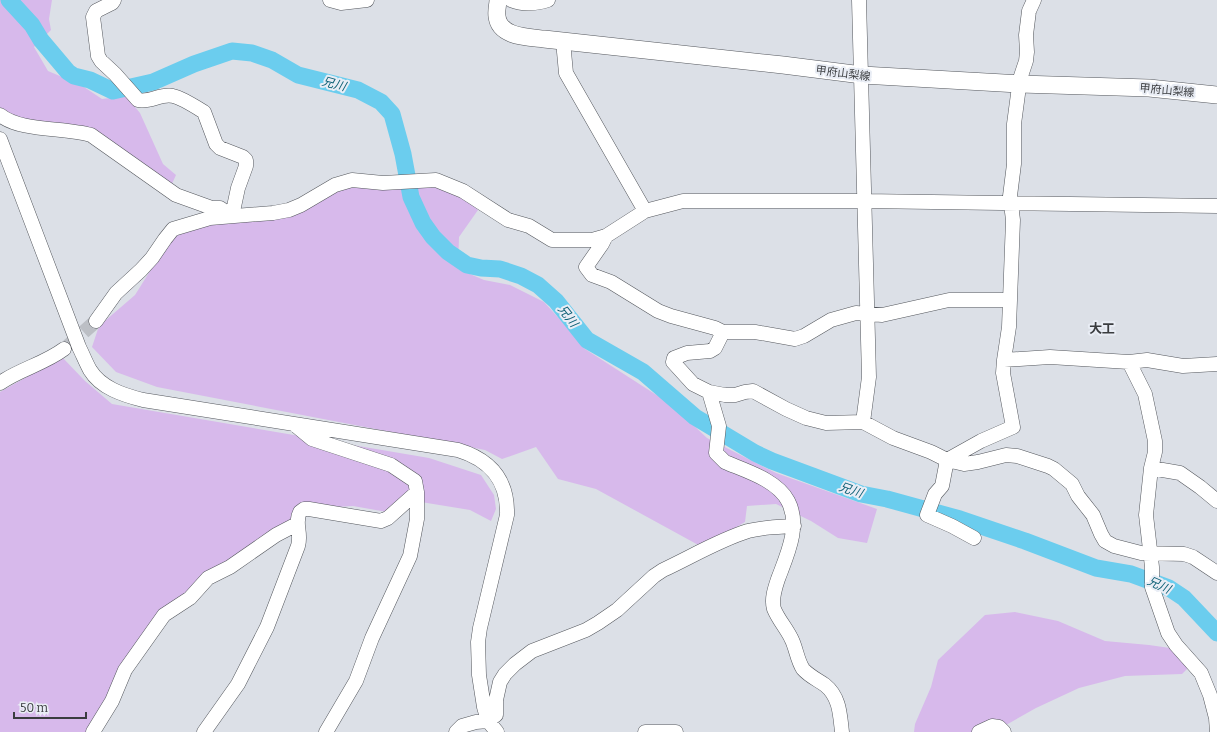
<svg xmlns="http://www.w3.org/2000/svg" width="1217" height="732" viewBox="0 0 1217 732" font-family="Bitter,'Noto Sans JP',serif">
	<rect width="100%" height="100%" fill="#dce0e7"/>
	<path fill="#d7b9eb" d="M0 0H52L49 19 51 30 34 47 48 71 81 85 102 99 126 96 140 113 163 164 176 175 171 186 99 134 15 119 0 107Z
		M352 184 435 187 465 199 478 210 459 237 458 269 484 280 510 285 544 302 565 325 585 349 672 405 707 438 776 473 877 509 867 543 838 538 811 521 776 504 747 506 745 522 702 547 596 489 558 479 536 447 502 459 485 450 157 387 116 372 92 347 99 326 135 295 157 260 174 237 201 226 280 217Z
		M62 357 85 381 112 404 429 458 481 475 494 495 496 509 491 521 470 510 421 502 387 512 353 506 317 508 161 617 88 732H0V392Z
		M1015 612 1058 621 1105 641 1149 645 1177 649 1188 668 1182 674 1125 676 1079 688 1036 708 1006 725 999 732H914L915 724 931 687 938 660 985 615Z"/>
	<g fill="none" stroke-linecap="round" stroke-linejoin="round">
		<path stroke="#6bcdee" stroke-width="17" d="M9 0 32 25 41 40 68 72 74 76 90 80 113 91 153 82 194 64 232 51 252 53 272 60 298 75 358 90 381 102 392 114 403 154 411 197 423 223 433 237 448 252 467 265 481 268 500 269 521 276 538 285 556 301 587 340 643 372 695 417 755 453 772 461 861 494 887 499 960 519 1025 541 1096 568 1131 574 1169 588 1184 598 1217 633"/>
		<path stroke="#bcbfc5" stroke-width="14" stroke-dasharray="14 7" stroke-linecap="butt" d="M68 346 96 321"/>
		<defs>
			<path id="minor" d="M114 0 112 3 96 11 93 17 98 56 101 61 115 74 138 100C150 103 161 93 173 96 182 98 196 107 204 112L216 144 220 148 243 157 246 160V166L238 188 232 216
				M330 0 341 3 367 0
				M511 0C523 5 536 4 548 0
				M859 0 869 377 863 422
				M563 41 566 73 645 211
				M0 115C21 132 65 127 91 135L176 195 212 208H220L229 214
				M0 139 79 347C83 355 86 363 90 370 101 388 123 395 143 400L458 450C491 460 508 481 507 515L480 628 478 642 479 675 484 707 488 721 497 732
				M606 236 602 244 586 267 592 275 611 282 658 311 671 316 715 328 723 332H755L795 339 804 336 831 320 856 313 882 315 949 300H1010
				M96 321 116 293 141 270 152 258 165 239 173 229 210 218 273 213 289 210 301 205 335 185 352 180 383 183 436 180 463 191 508 220 529 226 552 240H592L606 236 645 211 683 201H864L1217 206
				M723 332 715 348 710 351 687 353 674 358 673 362 693 384 709 392 719 426 716 453 725 462C746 471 777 480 788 501 801 526 787 555 778 579 775 588 771 599 774 609 778 619 786 628 791 638 796 647 797 660 803 669 809 676 818 680 825 685 840 697 840 715 842 732
				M1004 360 1050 357 1129 362 1147 360 1183 366 1217 364
				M1129 362 1145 394 1155 441V452L1151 468 1146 515 1152 567V587L1168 633 1176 645 1201 673 1210 695 1216 718 1217 732
				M0 383C20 369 44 364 64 349
				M709 392 725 395H735L745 392 753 391 786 409 806 418 826 423 863 422 893 438 931 452 947 460 964 464 978 462 1006 455 1017 456 1048 466 1054 469 1072 484 1078 496 1093 515 1101 534 1105 541 1114 546 1141 553 1184 554 1193 557 1217 573
				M295 425 312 439 391 465 415 481 417 492V519L410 556 372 638 356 681 326 732
				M947 460 981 441 1013 427 1003 373 1004 360 1009 327 1013 220 1010 196 1014 164V124L1020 79 1026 61 1027 52 1026 35 1029 11 1034 0
				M947 460 942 486 935 494 927 515 952 526 974 538
				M1151 468 1180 473 1200 487 1217 501
				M93 732 112 701 125 670 164 615 190 598 208 578 230 567 276 535 297 524
				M204 732 238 684 267 627 298 546C302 533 294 523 300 512L304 509H309L381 521 388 518 417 492
				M456 732 462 726 476 722 488 721 496 715V700L500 682 505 674 515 664 532 651 586 630 598 623 617 610 654 576 663 570C691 557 719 540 748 531 763 527 779 527 794 526
				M645 732H676
				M979 732 992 726 999 727 1004 732"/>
			<path id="major" d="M498 0C498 5 496 11 497 16 499 37 527 37 544 39L783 65 862 75 1020 84 1149 88 1217 95"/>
		</defs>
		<use href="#minor" stroke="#54575d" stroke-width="15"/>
		<use href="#major" stroke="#54575d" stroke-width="18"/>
		<use href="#minor" stroke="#fff" stroke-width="14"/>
		<use href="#major" stroke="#fff" stroke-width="17"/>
	</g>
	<g text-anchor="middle" stroke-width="4" stroke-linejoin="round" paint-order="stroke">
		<g font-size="11" fill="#3a3c3f" stroke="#e9edf5">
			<text transform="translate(843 73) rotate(7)" y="4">甲府山梨線</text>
			<text transform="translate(1167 90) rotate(5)" y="4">甲府山梨線</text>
		</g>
		<g font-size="12" font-style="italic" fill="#0e6076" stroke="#e9edf5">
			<text transform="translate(334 84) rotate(15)" y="4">兄川</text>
			<text transform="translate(568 316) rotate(52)" y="4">兄川</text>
			<text transform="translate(851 490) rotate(19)" y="4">兄川</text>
			<text transform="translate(1159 585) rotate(24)" y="4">兄川</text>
		</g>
		<g font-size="13" font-weight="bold" fill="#3a3c3f" stroke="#e9edf5">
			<text x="1102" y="333">大工</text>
		</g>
	</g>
	<path d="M14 712v6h72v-6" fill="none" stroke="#3a3c3f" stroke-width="2"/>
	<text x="20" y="712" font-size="12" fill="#3a3c3f" stroke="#e9edf5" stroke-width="3" paint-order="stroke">50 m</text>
</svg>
